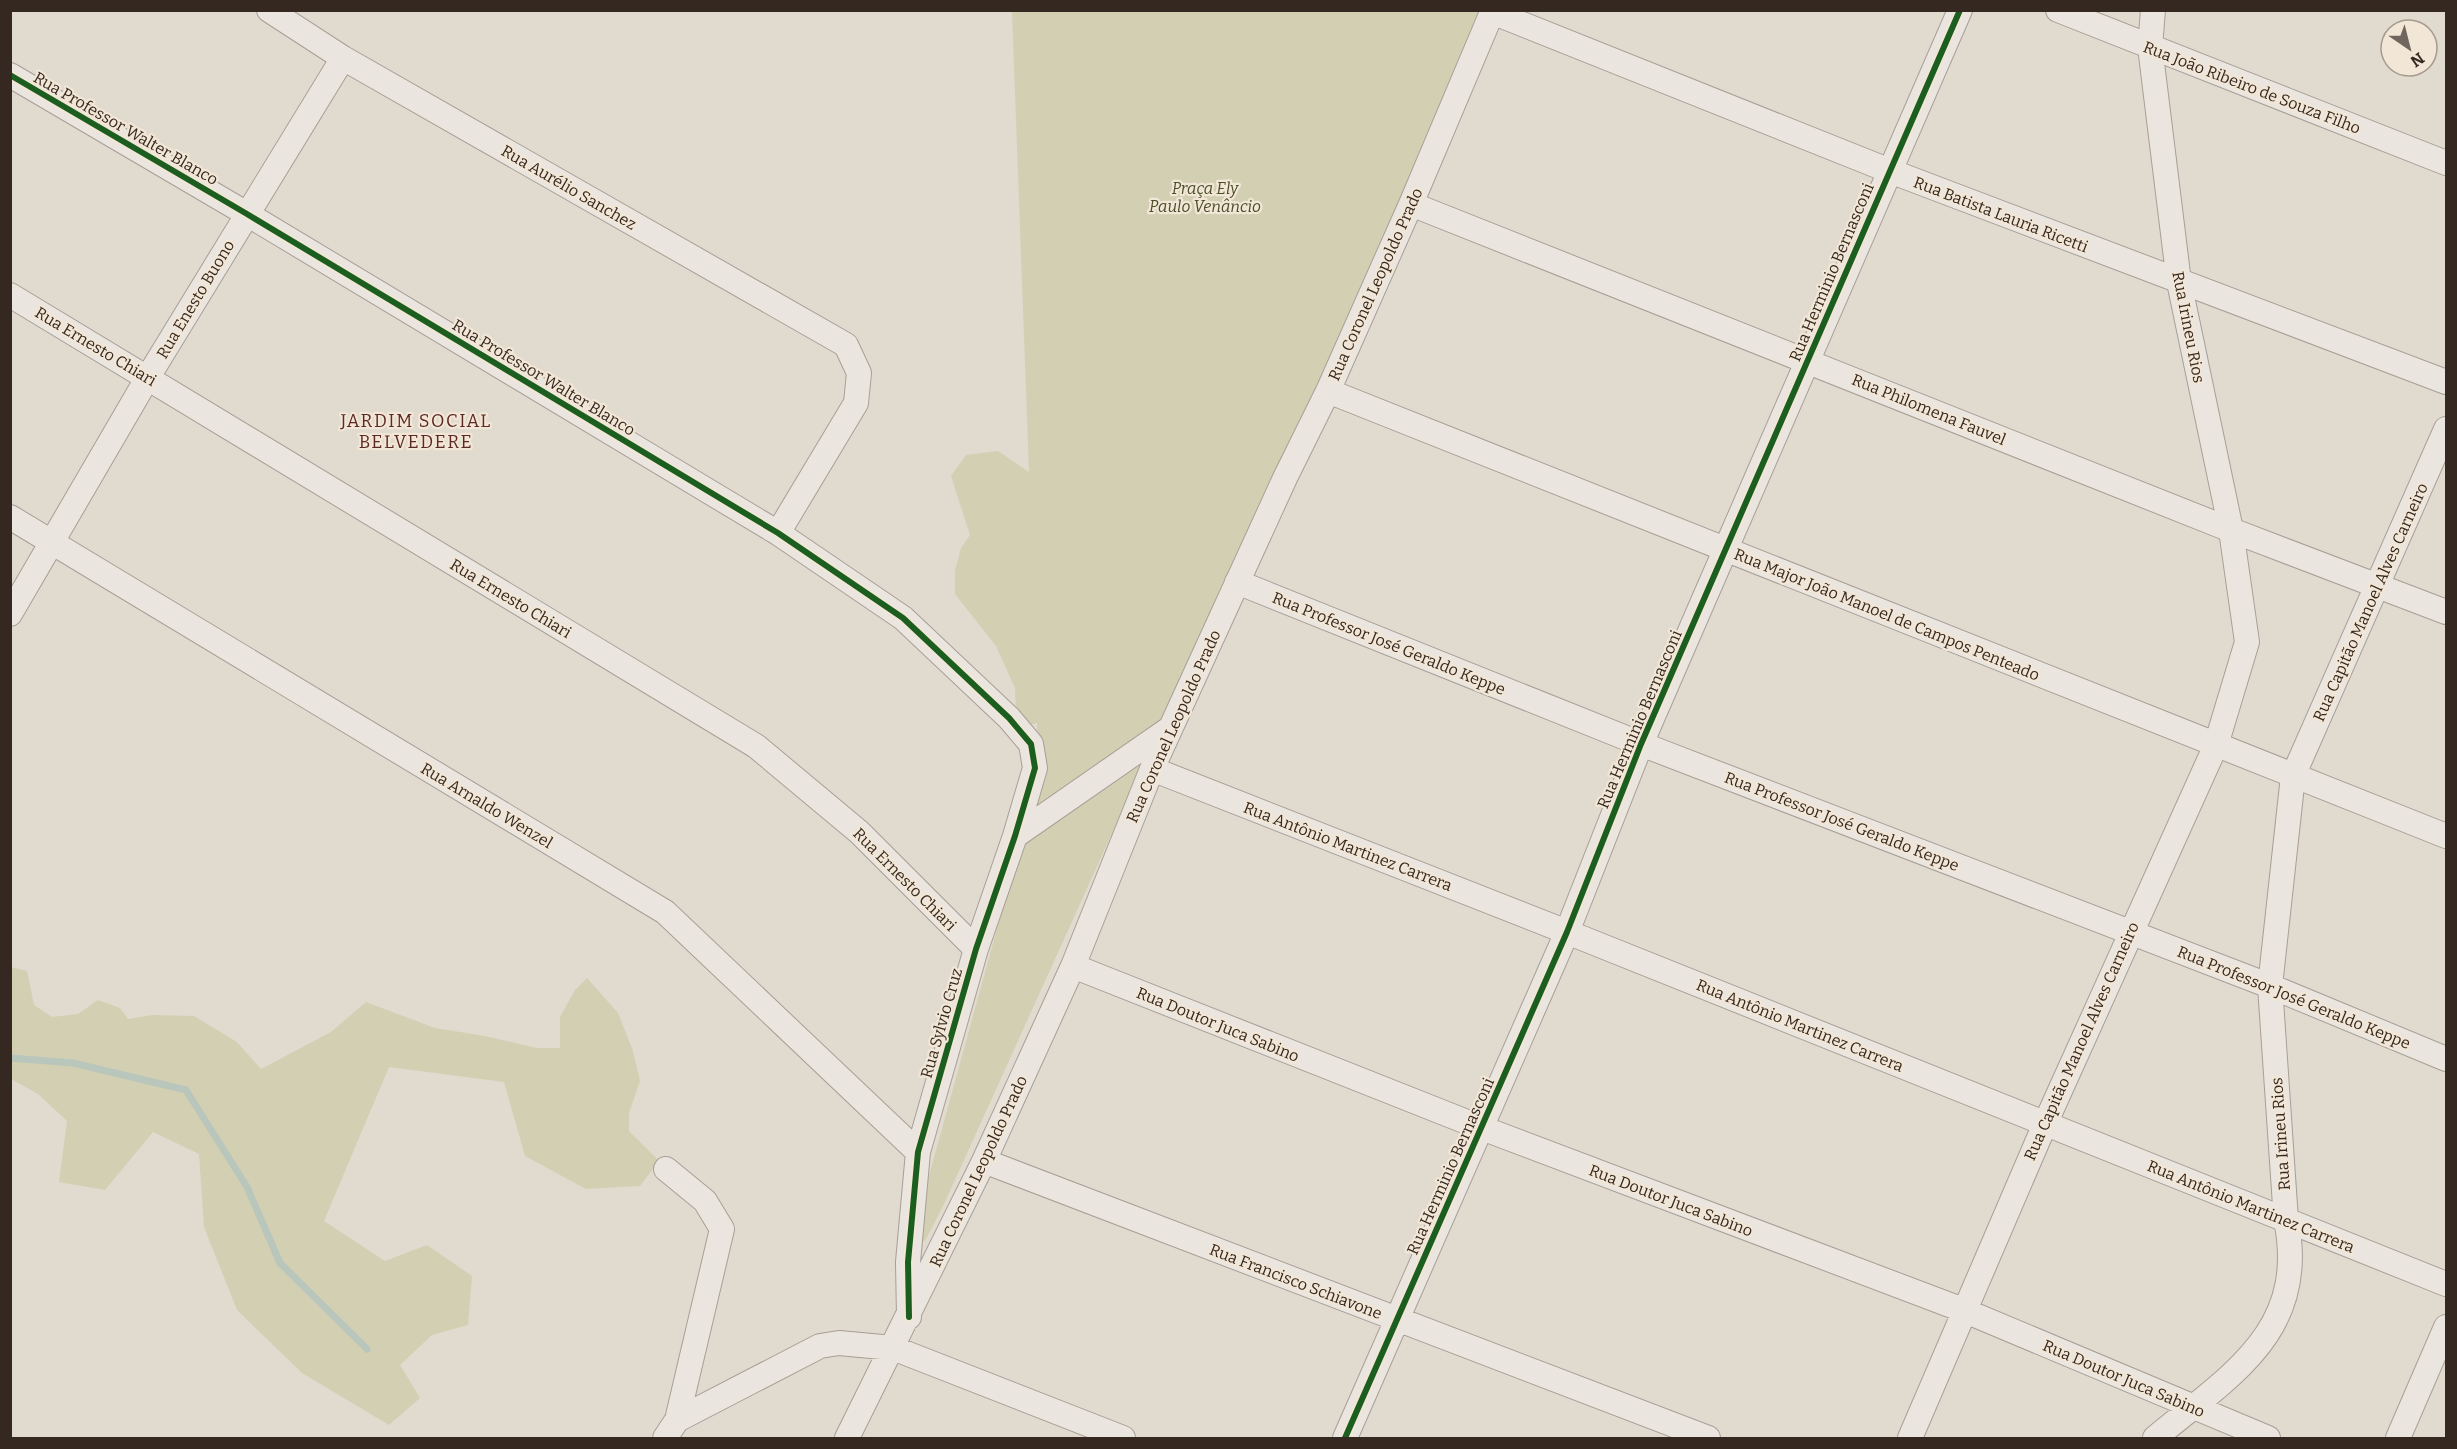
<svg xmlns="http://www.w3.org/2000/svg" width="2457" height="1449" viewBox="0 0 2457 1449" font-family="Bitter,serif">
	<rect width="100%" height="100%" fill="#e1dacf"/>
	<path fill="#d3cfb3" d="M1012 11H1486L1428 153 1196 648 944 1204 925 1241 916 1238 918 1216 1039 776 1037 723 1026 726 1016 712 1015 688 996 646 955 594V570L961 548 970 535 951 476 966 455 998 451 1029 472Z
		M11 967 27 971 34 1005 52 1017 78 1014 98 1000 120 1008 128 1019 152 1015 194 1016 237 1042 261 1069 331 1032 366 1002 435 1028 485 1036 537 1048H560V1017L575 990 587 978 618 1013 633 1051 640 1081 629 1113V1131L659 1161 640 1186 586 1189 525 1156 504 1082 389 1067 324 1221 385 1261 427 1245 472 1276 468 1325 432 1335 400 1365 420 1398 389 1425 302 1373 237 1310 204 1227 199 1154 153 1132 105 1190 59 1182 67 1121 38 1094 11 1079Z"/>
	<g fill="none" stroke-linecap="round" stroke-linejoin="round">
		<path stroke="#b9c6bc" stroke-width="7" d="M10 1058 73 1063 186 1090 247 1187 280 1263 367 1349"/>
		<defs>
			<path id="minor" d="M269 10 343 58 846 345 859 373 856 403 778 533
				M2058 10 2446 163
				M1492 12 1890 171 2446 382
				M10 75 247 214 778 533 903 618 1009 718 1031 744 1035 768 1015 836 976 949 918 1152 908 1262 909 1317
				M1411 204 2231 530 2446 612
				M10 295 756 746 859 832 976 949
				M1328 391 2446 836
				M10 517 665 912 918 1152
				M1237 582 1641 744 2270 986 2446 1059
				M10 614 148 377 343 58
				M1152 769 1567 932 2446 1284
				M1015 836 1169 729
				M1073 966 1482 1128 1963 1310 2268 1438
				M984 1161 1708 1438
				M677 1420 820 1346 839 1343 893 1348 1123 1438
				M665 1438 677 1420 722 1229 705 1201 666 1169
				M847 1438 984 1161 1073 966 1152 769 1285 478 1328 391 1411 204 1493 10
				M1345 1438 1567 932 1641 744 1960 10
				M1910 1438 2045 1124 2216 745 2247 642 2231 530 2179 282 2150 47 2153 10
				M2155 1438C2229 1376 2309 1332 2286 1220L2270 986 2293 776 2446 429
				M2398 1438 2446 1327"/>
		</defs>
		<use href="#minor" stroke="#a79f97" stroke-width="26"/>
		<use href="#minor" stroke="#eae6df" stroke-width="24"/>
		<defs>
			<path id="cycleway" d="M10 75 247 214 778 533 903 618 1009 718 1031 744 1035 768 1015 836 976 949 918 1152 908 1262 909 1317
				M1345 1438 1567 932 1641 744 1960 10"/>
		</defs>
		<use href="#cycleway" stroke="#f2e6d6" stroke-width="10"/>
		<use href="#cycleway" stroke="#1b5e20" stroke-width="6"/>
	</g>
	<g text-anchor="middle" stroke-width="4.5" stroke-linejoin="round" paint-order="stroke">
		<g font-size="16" fill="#352820" stroke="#f2e6d6">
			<text transform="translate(2252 87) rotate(21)" y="6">Rua João Ribeiro de Souza Filho</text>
			<text transform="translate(126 128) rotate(30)" y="6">Rua Professor Walter Blanco</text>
			<text transform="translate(569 187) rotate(30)" y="6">Rua Aurélio Sanchez</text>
			<text transform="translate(2001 214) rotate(21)" y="6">Rua Batista Lauria Ricetti</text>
			<text transform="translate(1831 272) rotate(-67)" y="6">Rua Herminio Bernasconi</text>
			<text transform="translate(1375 284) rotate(-66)" y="6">Rua Coronel Leopoldo Prado</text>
			<text transform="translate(195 299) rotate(-59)" y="6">Rua Enesto Buono</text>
			<text transform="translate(2189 327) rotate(79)" y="6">Rua Irineu Rios</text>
			<text transform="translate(96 346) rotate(31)" y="6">Rua Ernesto Chiari</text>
			<text transform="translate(544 377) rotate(31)" y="6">Rua Professor Walter Blanco</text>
			<text transform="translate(1929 409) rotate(22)" y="6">Rua Philomena Fauvel</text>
			<text transform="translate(511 598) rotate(31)" y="6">Rua Ernesto Chiari</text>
			<text transform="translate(2370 602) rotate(-66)" y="6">Rua Capitão Manoel Alves Carneiro</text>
			<text transform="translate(1887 614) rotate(22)" y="6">Rua Major João Manoel de Campos Penteado</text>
			<text transform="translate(1389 643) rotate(22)" y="6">Rua Professor José Geraldo Keppe</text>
			<text transform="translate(1639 719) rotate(-67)" y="6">Rua Herminio Bernasconi</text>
			<text transform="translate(1173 726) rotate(-66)" y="6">Rua Coronel Leopoldo Prado</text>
			<text transform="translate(487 805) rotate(31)" y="6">Rua Arnaldo Wenzel</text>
			<text transform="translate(1842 821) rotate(21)" y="6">Rua Professor José Geraldo Keppe</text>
			<text transform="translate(1348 846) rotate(21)" y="6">Rua Antônio Martinez Carrera</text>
			<text transform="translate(905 879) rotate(45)" y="6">Rua Ernesto Chiari</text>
			<text transform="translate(2294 997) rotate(22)" y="6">Rua Professor José Geraldo Keppe</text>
			<text transform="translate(941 1023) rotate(-74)" y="6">Rua Sylvio Cruz</text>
			<text transform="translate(1218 1024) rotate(22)" y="6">Rua Doutor Juca Sabino</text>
			<text transform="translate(1800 1025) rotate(22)" y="6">Rua Antônio Martinez Carrera</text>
			<text transform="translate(2081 1041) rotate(-66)" y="6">Rua Capitão Manoel Alves Carneiro</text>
			<text transform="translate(2280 1134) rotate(-94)" y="6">Rua Irineu Rios</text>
			<text transform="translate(1450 1166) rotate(-66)" y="6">Rua Herminio Bernasconi</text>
			<text transform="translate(978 1171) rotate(-65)" y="6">Rua Coronel Leopoldo Prado</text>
			<text transform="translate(1671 1200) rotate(21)" y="6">Rua Doutor Juca Sabino</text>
			<text transform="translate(2251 1206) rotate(22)" y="6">Rua Antônio Martinez Carrera</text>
			<text transform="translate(1296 1281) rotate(21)" y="6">Rua Francisco Schiavone</text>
			<text transform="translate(2124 1378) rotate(23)" y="6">Rua Doutor Juca Sabino</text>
		</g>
		<g font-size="16" font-style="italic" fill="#4b4f29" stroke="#f2e6d6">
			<text x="1205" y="194">Praça Ely<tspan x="1205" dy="18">Paulo Venâncio</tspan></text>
		</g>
		<g font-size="18" letter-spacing="1.5" fill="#5d2924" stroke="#f2e6d6">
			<text x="416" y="427">JARDIM SOCIAL<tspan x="416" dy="21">BELVEDERE</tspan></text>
		</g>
	</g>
	<rect width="2457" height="1449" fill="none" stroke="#352820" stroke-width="24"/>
	<g transform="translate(2409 48) rotate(145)"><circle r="28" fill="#f2e6d6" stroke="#a69a8d" stroke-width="1.5"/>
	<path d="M0-4.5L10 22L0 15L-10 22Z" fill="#71665d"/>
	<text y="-9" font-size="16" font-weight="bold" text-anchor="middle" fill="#352820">N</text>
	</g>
</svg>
